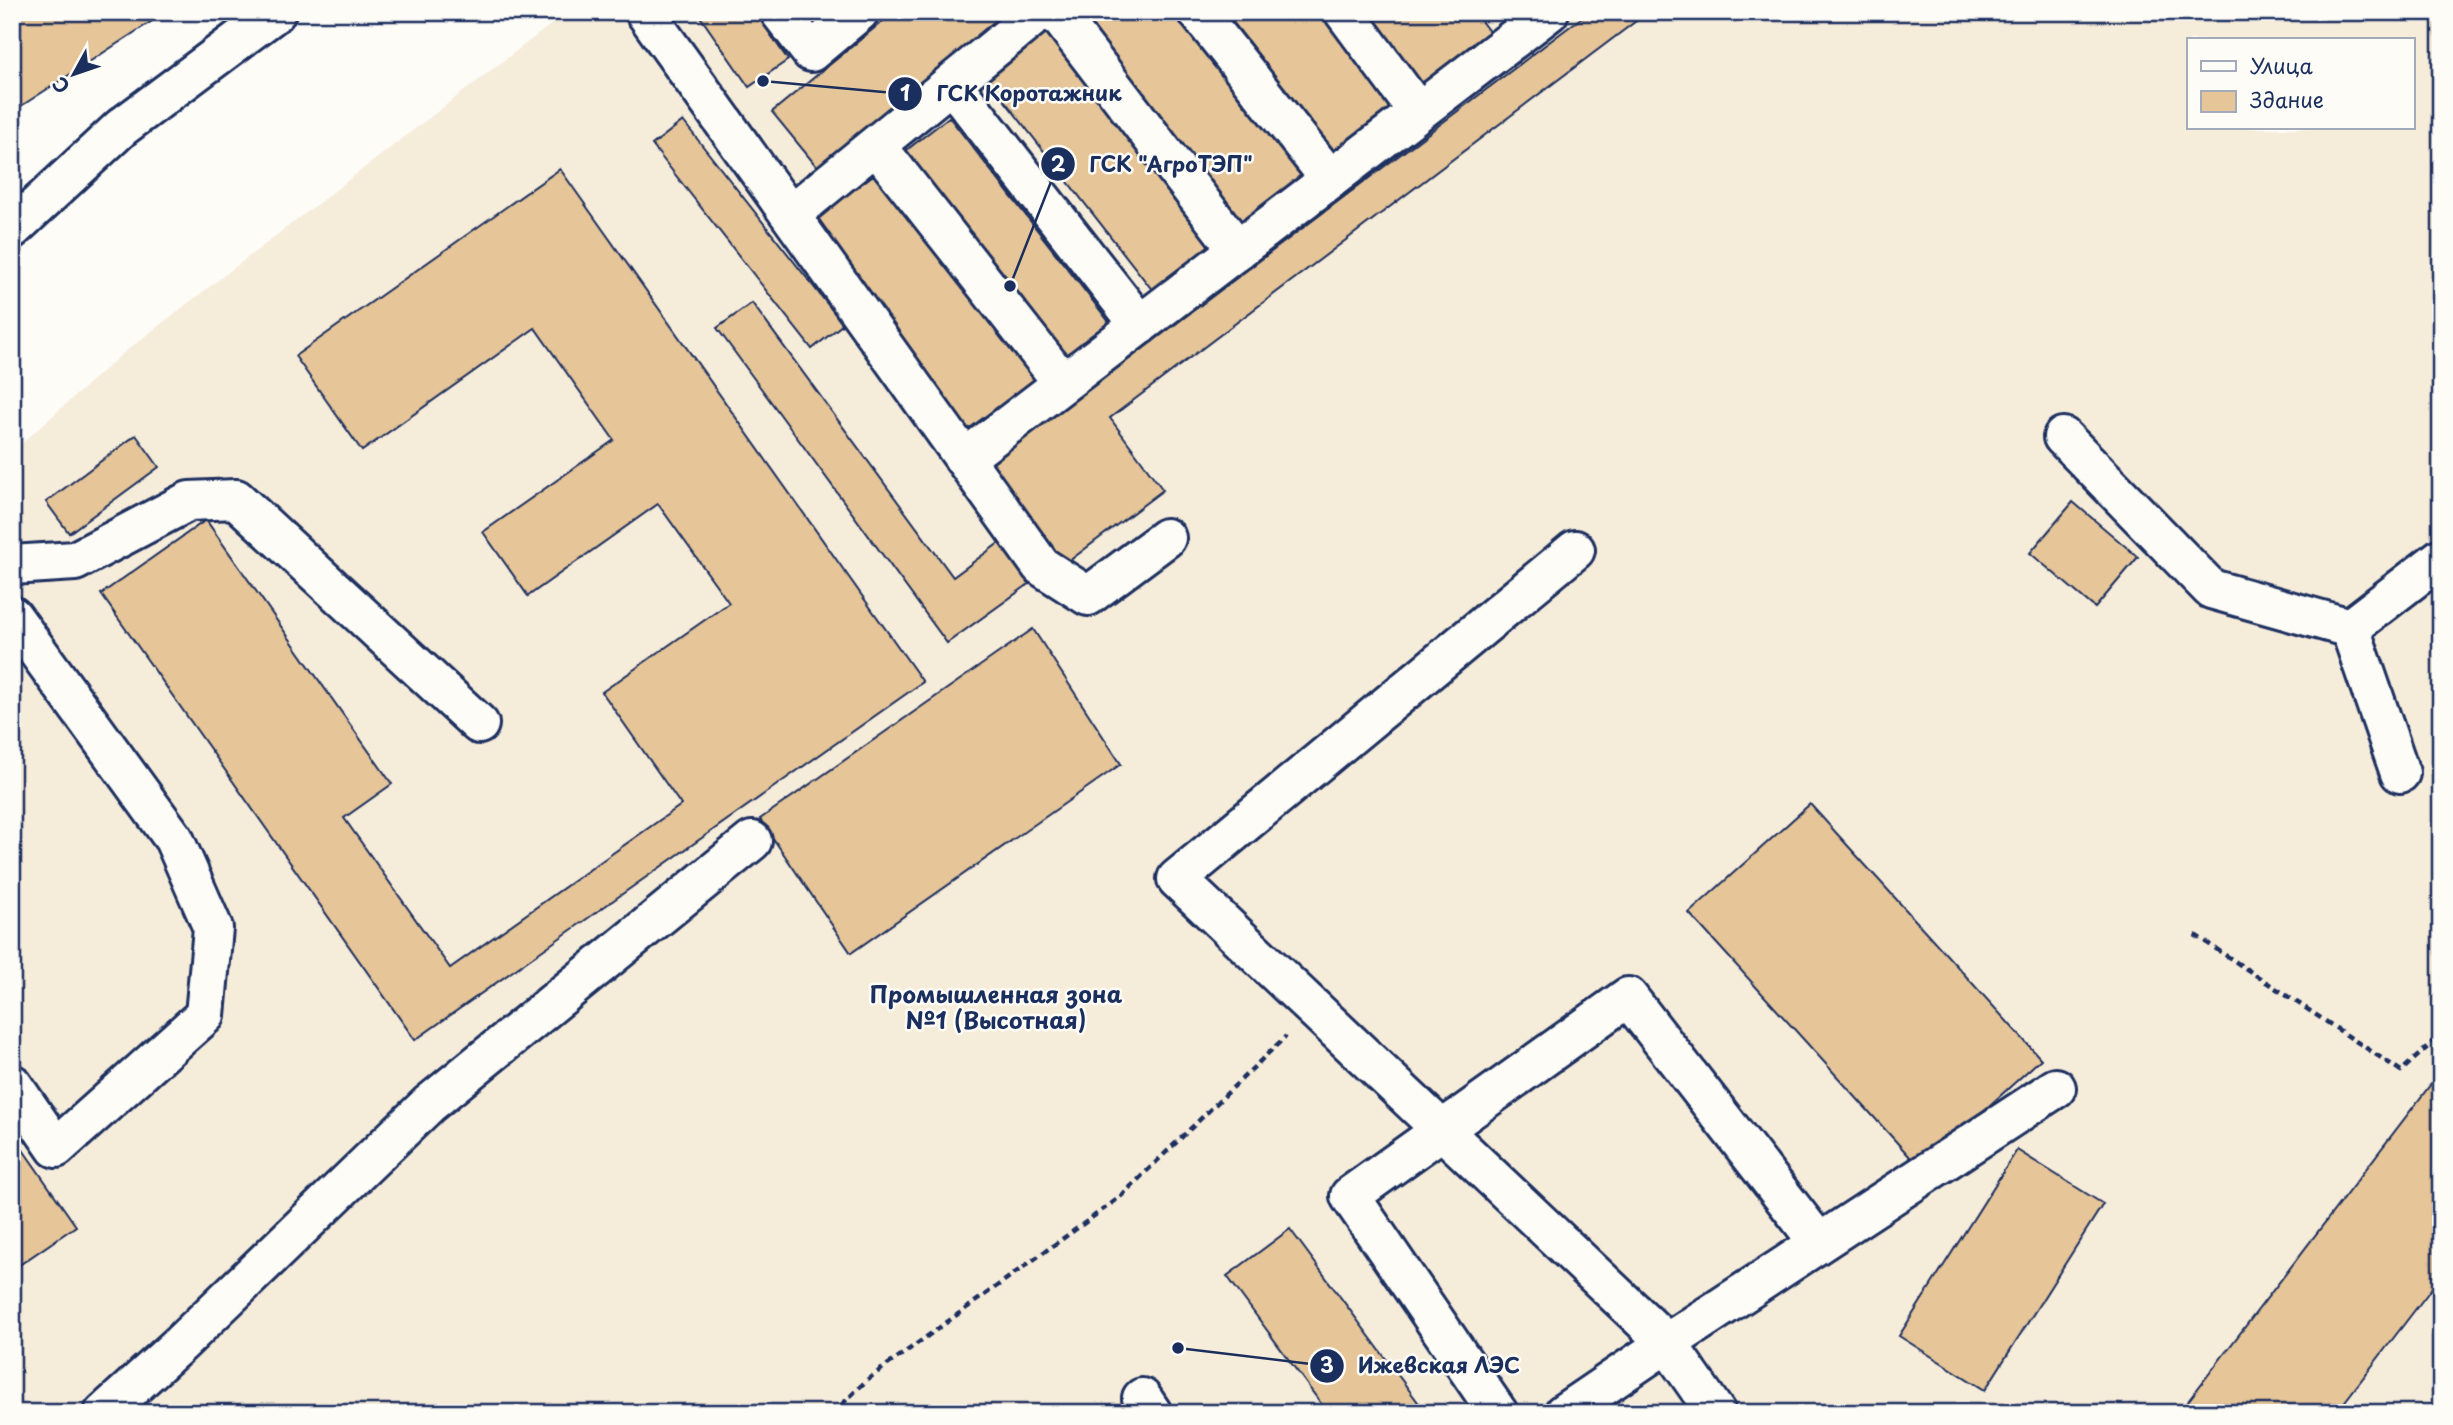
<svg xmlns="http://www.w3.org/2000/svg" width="2453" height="1425" viewBox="0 0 2453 1425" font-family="'Playpen Sans',sans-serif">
	<rect width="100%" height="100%" fill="#fdfcf7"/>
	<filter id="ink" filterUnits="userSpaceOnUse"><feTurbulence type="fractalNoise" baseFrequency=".0143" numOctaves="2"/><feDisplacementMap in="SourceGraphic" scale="14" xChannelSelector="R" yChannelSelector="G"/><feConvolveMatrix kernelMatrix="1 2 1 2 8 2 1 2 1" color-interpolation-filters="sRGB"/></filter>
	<g filter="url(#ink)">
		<path fill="#f6ecda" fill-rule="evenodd" d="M567 12H2441V1413H12V452L122 354ZM2189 40H2413V128H2189Z"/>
		<path fill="#e6c598" stroke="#1b2f5e" stroke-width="2" d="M12 12H166L12 112Z
			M697 12H755L788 60 749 87Z
			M894 12H1018L822 173 772 112Z
			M1079 12H1181L1304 174 1240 224Z
			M1225 12H1327L1402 109 1339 158Z
			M1365 12H1474L1494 38 1427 91Z
			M1589 12H1648L1110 418 1163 490 1065 564 990 464Z
			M1046 25 1219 247 1157 296 983 73Z
			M949 117 1113 327 1062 366 899 156Z
			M683 121 843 324 812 349 652 145Z
			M883 168 1040 384 971 434 813 219Z
			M560 169 923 682 415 1040 101 594 206 520 392 784 344 818 450 968 681 805 602 692 729 603 658 504 528 596 483 532 614 440 535 328 362 451 295 356Z
			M752 303 953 577 999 543 1029 584 947 643 717 328Z
			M136 435 159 467 69 533 46 502Z
			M2073 502 2138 557 2095 608 2030 553Z
			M1033 629 1121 764 851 953 760 819Z
			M1810 804 2041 1059 1920 1168 1689 913Z
			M2441 1071V1276L2336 1413H2179Z
			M12 1134 76 1226 12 1270Z
			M2017 1150 2103 1204 1985 1390 1899 1336Z
			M1290 1229 1426 1413H1328L1227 1276Z"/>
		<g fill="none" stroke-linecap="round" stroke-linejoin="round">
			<defs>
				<path id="minor" d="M645 12 1041 566 1088 596 1166 538
					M780 12 811 52 859 12
					M1056 12 1238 250
					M1198 12 1330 179
					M1344 12 1418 112
					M952 84 1140 325
					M876 145 1063 383
					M790 215 1039 12
					M12 229 122 127 276 12
					M2063 437 2211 589 2350 628
					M964 459 1549 12
					M1575 550 1177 879 1667 1343 2056 1088
					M12 565 75 561 189 501 236 499 479 724
					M12 616 174 839 213 928 205 1015 56 1148 12 1084
					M2350 628 2400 773
					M2350 628 2441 558
					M1142 1398 1152 1413
					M104 1413 180 1344 429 1104 752 841
					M1498 1413 1350 1196 1628 997 1819 1243
					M1564 1413 1667 1343 1716 1413"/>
			</defs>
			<use href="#minor" stroke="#1b2f5e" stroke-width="44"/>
			<path stroke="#1b2f5e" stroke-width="4.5" stroke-dasharray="7 5" stroke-linecap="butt" d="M2195 935 2401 1071 2441 1035
				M833 1413 868 1379 1119 1198 1286 1036"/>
			<use href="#minor" stroke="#fdfcf7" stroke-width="38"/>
		</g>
	</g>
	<g text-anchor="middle" stroke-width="5" stroke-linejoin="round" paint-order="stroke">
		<g font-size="23" font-weight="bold" fill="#1b2f5e" stroke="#fdfcf7">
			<text x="996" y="1003">Промышленная зона<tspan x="996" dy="26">№1 (Высотная)</tspan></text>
		</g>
	</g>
	<path fill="none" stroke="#1b2f5e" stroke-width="2.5" d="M763 81L905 94M1010 286L1058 164M1178 1348L1327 1366"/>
	<g fill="#1b2f5e" stroke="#fdfcf7" stroke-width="2.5">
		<circle cx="763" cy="81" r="7"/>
		<circle cx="1010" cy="286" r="7"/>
		<circle cx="1178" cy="1348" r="7"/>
		<circle cx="905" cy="94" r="18"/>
		<circle cx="1058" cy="164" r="18"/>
		<circle cx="1327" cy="1366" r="18"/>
	</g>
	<g font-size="21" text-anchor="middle" font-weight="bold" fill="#fff">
		<text x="905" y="101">1</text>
		<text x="1058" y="172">2</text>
		<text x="1327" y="1373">3</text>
	</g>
	<g font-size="21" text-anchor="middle" font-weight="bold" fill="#1b2f5e" stroke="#fdfcf7" stroke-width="5" stroke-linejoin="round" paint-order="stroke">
		<text x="1029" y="101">ГСК Коротажник</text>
		<text x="1171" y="172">ГСК "АгроТЭП"</text>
		<text x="1439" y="1373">Ижевская ЛЭС</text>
	</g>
	<rect width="2453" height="1425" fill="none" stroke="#fdfcf7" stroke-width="42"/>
	<rect x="21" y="21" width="2411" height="1383" fill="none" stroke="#1b2f5e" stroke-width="2.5" filter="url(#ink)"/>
	<rect x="2187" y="38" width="228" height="91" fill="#fdfcf7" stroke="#a3aaba" stroke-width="2"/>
	<rect x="2201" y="61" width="35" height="10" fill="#fdfcf7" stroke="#a3aaba" stroke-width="2"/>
	<text x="2250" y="74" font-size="21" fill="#1b2f5e">Улица</text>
	<rect x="2201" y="91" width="35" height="21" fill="#e6c598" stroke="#a3aaba" stroke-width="2"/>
	<text x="2250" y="108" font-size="21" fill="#1b2f5e">Здание</text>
	<g transform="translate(74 74) rotate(230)" stroke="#fdfcf7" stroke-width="5" paint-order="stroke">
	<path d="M0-5L12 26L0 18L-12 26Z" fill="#1b2f5e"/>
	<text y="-10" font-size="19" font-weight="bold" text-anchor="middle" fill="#1b2f5e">С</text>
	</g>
</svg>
